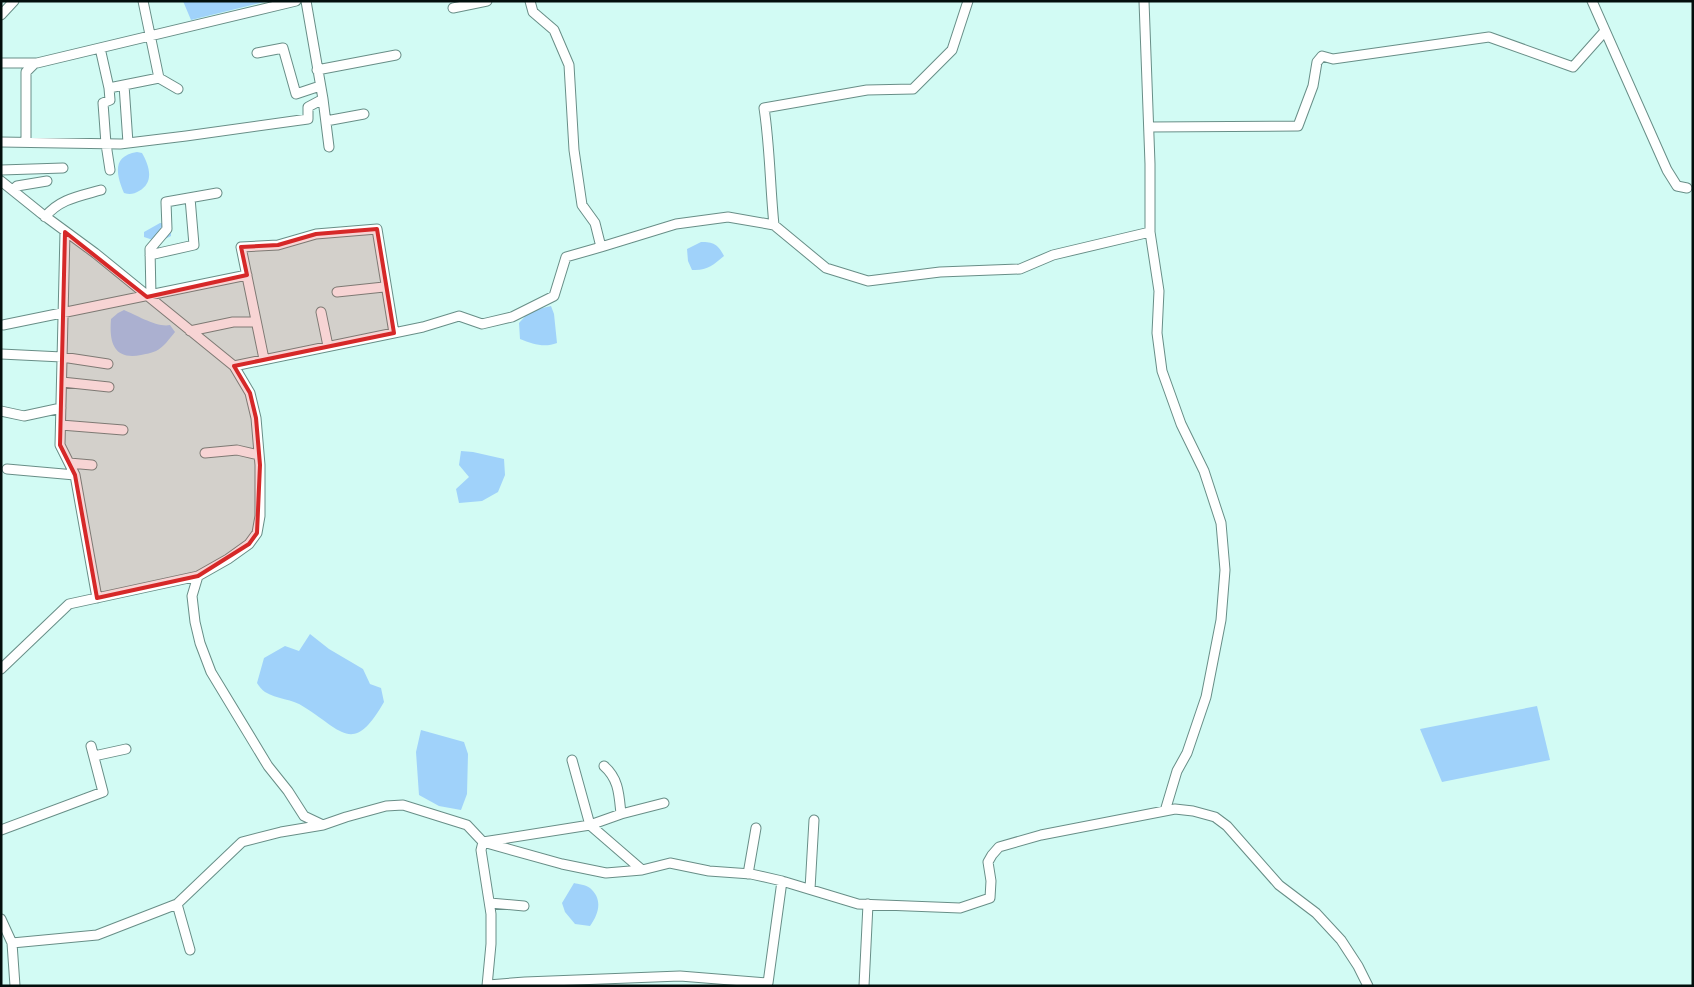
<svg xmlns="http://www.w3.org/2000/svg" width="1694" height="987" viewBox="0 0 1694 987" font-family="Figtree,sans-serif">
	<rect width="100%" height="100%" fill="#d2fbf4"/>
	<path fill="#a0d2fa" d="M183 1H268L191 20Z
		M137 152 142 153C149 165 155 182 139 191 134 194 130 195 124 193 116 174 112 156 137 152Z
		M160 223H166L167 229 171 231V236L159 242 144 237V232Z
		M701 242C713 242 718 244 724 256 713 265 707 271 692 270L688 261 687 249Z
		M551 306 554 314 557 343C544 348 533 344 520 339L519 323 530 311Z
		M124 310C136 315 158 328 170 325L175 332C170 338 163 348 156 351 152 353 145 354 141 355 114 360 109 343 111 319L118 313Z
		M461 451 473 452 504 459 505 475 498 492 482 501 459 503 456 489 469 477 459 465Z
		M310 634 329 649 363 669 370 684 381 688 384 702C353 756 343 731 304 707 293 699 276 699 265 692 262 690 259 686 257 683L264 658 285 646 299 651Z
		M1537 706 1550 760 1442 782 1420 729Z
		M421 730 464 742 468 754 467 794 461 810 439 806 419 795 416 752Z
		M574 883C578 884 586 885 590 888 603 899 599 914 590 926L575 924 565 912 562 903Z"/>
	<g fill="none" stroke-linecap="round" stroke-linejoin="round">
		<defs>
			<path id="minor" d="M143 1 159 78 178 89
				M530 1 533 12 554 30 569 65 574 150 582 205 595 223 601 247 676 224 728 217 774 225C770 186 770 147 764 108L867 90 913 89 952 50 968 1
				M1144 1 1150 164V232
				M1592 1 1667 170 1677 186 1687 188
				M453 8 487 1
				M1 15 14 1
				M100 48 109 88 159 78
				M257 53 283 48 296 94 320 86
				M1 63H37L296 1
				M317 70 396 55
				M124 85 128 143
				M109 88 110 100 103 103 106 144 110 170
				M323 99 329 147
				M326 121 364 114
				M1149 127 1298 126 1313 86 1317 62 1322 56 1333 59 1489 37 1573 67 1605 31
				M1 142 120 144 186 136 308 119V107L323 99 306 1
				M26 142V72L34 64
				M1 170 63 168
				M1 181 42 214 95 253 234 366 250 393 256 418 260 465V516L257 533 249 544 228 559 198 576 192 596 195 622 200 643 211 672 268 766 288 791 304 816 323 825 346 817 386 806 403 805 467 825 483 842 590 825 621 814 664 803
				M13 190 17 186 47 181
				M45 217C59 199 80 196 101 190
				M774 225 826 268 868 281 940 272 1020 269 1053 255 1150 232 1159 291 1157 333 1162 371 1181 424 1204 471 1221 523 1225 570 1221 620 1206 697 1187 753 1177 771 1165 811
				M65 232 60 445 75 475 97 598
				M150 255 194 245 190 198
				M337 292 384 287
				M151 296 150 249 167 229 166 202 217 193
				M321 312 328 346
				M3 325 247 275
				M190 331 233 322H256
				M1 354 62 357 108 364
				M264 359 241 247 278 245 316 234 377 229 394 333
				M234 366 423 327 459 316 482 324 512 317 554 296 566 257 601 247
				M62 382 109 387
				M1 411 24 416 61 408
				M61 425 123 430
				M205 453 237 450 259 455
				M69 463 92 465
				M7 469 75 475
				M1 669 69 604 198 576
				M94 756 126 749
				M572 760 590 825 642 870
				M604 766C619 779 619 795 621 814
				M1 830 103 792 91 746
				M748 874 756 828
				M810 889 814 820
				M490 903 524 906
				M177 904 190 950
				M1 919 12 943 15 986
				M12 943 97 935 177 904 242 842 281 832 323 825
				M488 985 525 982 680 976 768 983 782 881
				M487 986 491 944V914L481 850 483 842 562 864 606 873 642 870 670 863 709 871 751 874 782 881 858 904 960 908 990 898 991 881 988 862 992 855 999 847 1041 835 1175 809 1193 811 1215 817 1227 826 1279 885 1316 913 1341 940 1358 966 1368 986
				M864 986 868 904"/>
		</defs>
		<use href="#minor" stroke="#688e87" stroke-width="11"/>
		<use href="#minor" stroke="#fff" stroke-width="9"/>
	</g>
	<path fill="#d62828" fill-opacity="0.2" stroke="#d62828" stroke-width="4" stroke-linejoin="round" d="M377 229 394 333 234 366 250 393 256 418 260 465 257 533 249 544 198 576 97 598 75 475 60 445 65 232 147 297 247 275 241 247 278 245 316 234Z"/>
	<rect width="1694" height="987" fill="none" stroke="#020e0c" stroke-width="5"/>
</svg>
